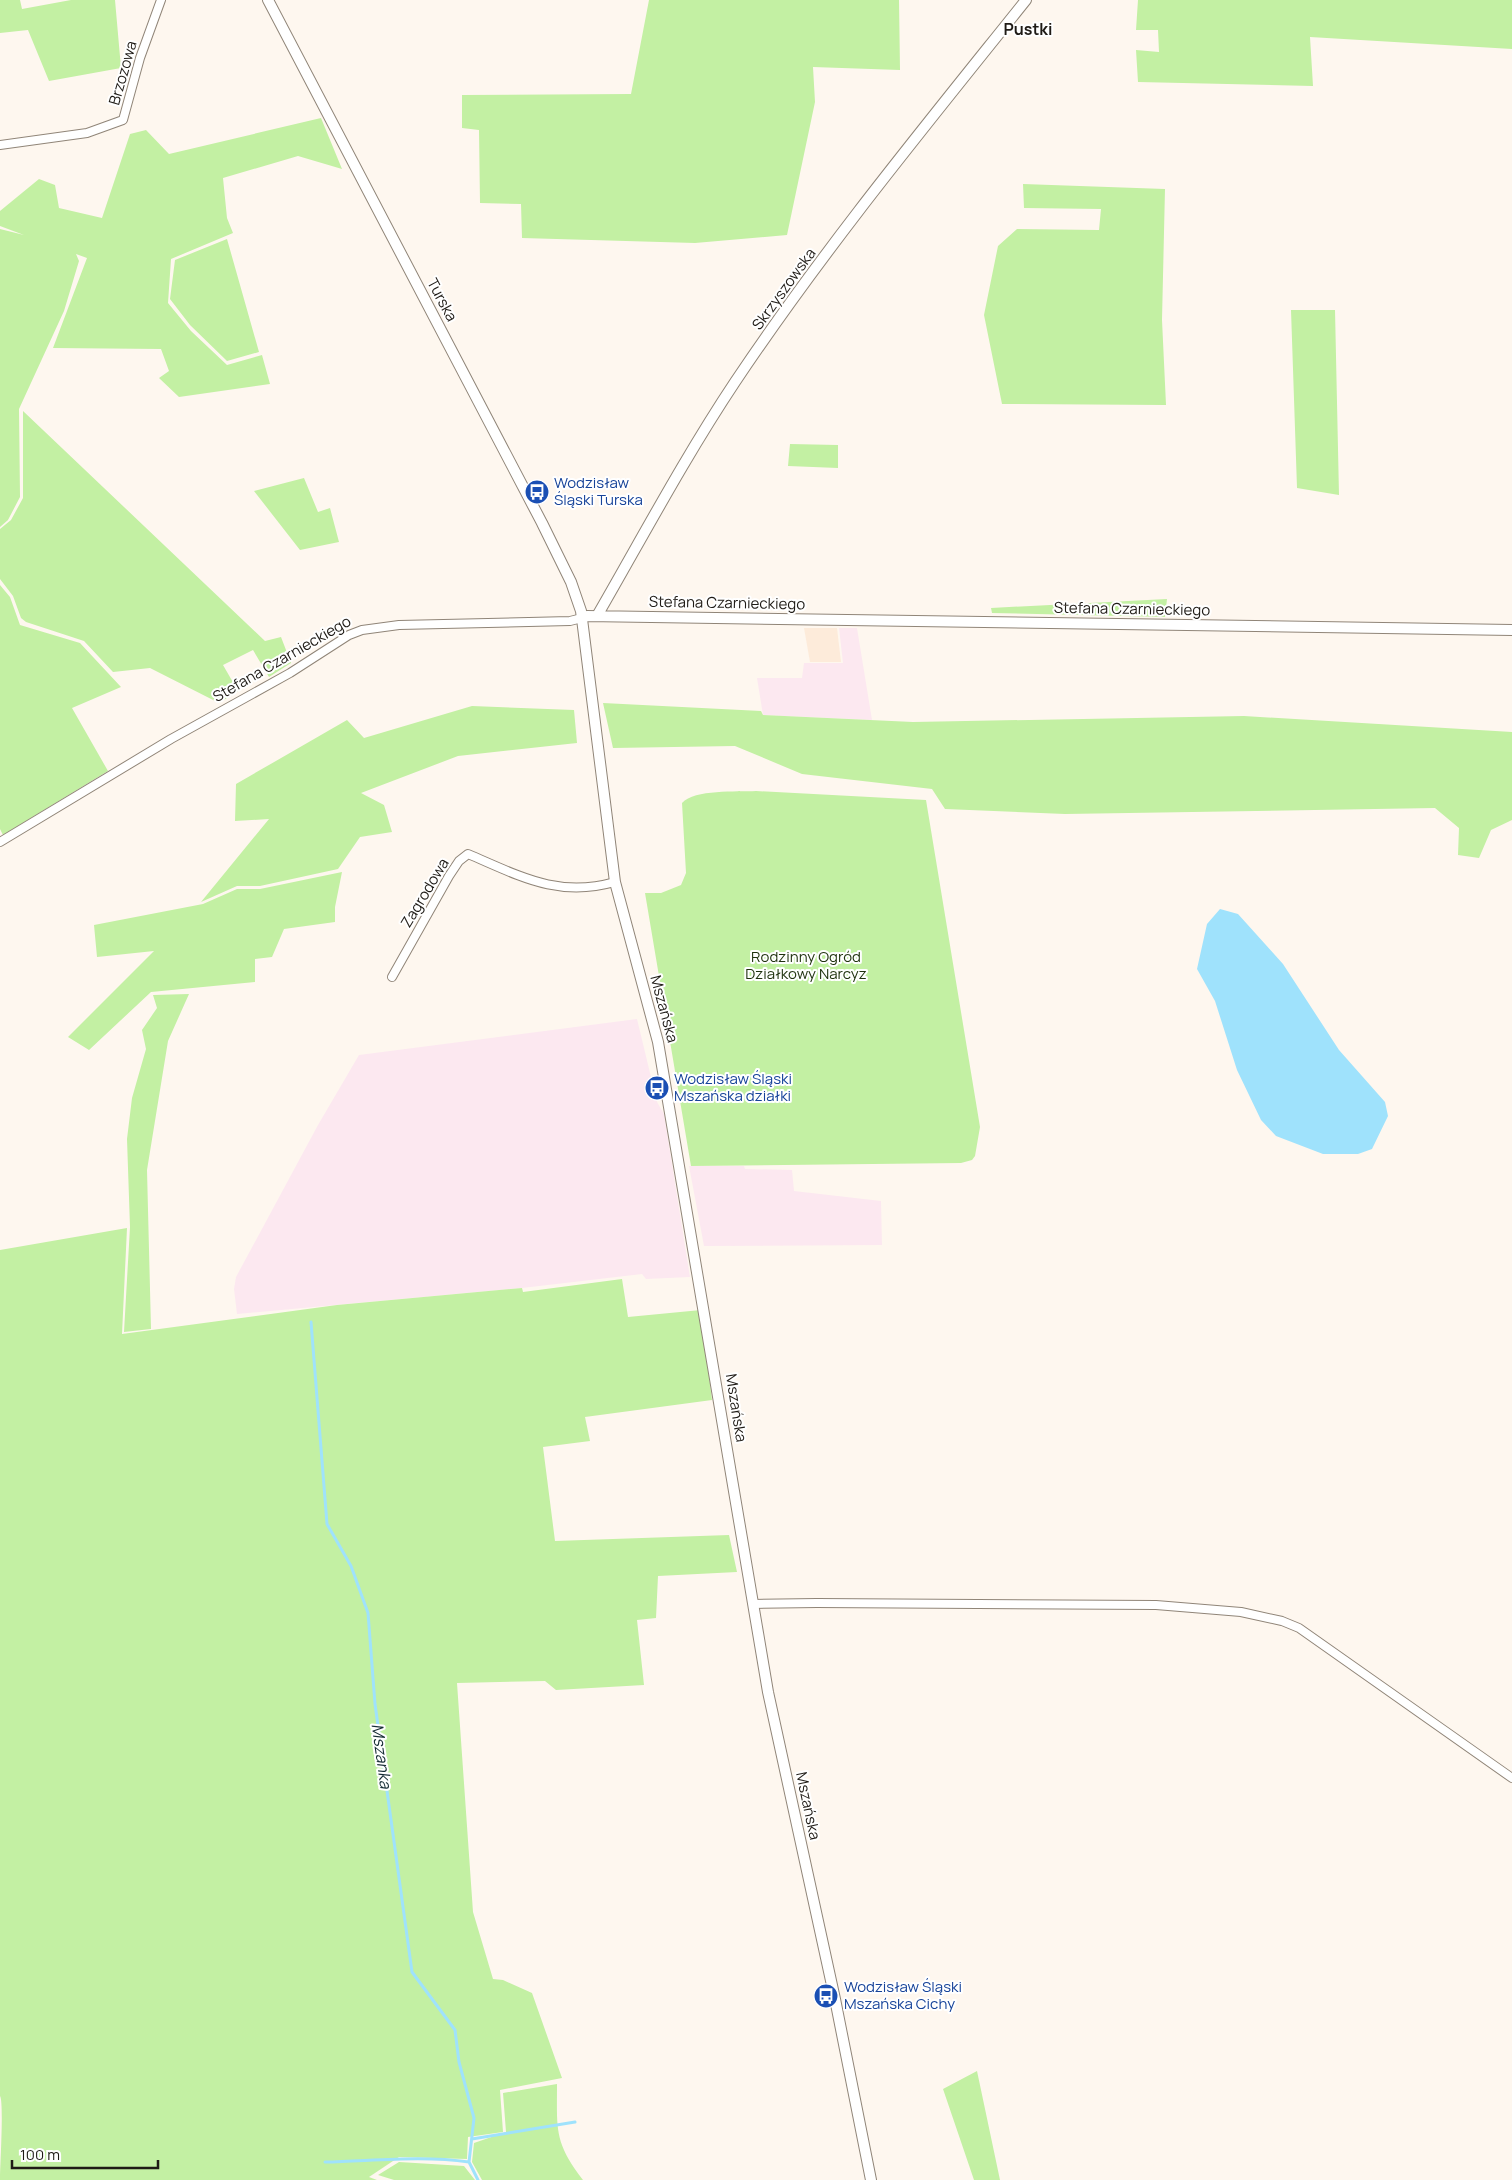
<svg xmlns="http://www.w3.org/2000/svg" width="1512" height="2180" viewBox="0 0 1512 2180" font-family="Manrope,sans-serif">
	<rect width="100%" height="100%" fill="#fef7ef"/>
	<path fill="#fdebda" d="M804 628H837L841 662H810Z"/>
	<path fill="#fce8f0" d="M839 628H857L872 720 763 715 757 678H802L804 663H843Z
		M637 1019 657 1102 664 1114 690 1277 646 1279 642 1274 522 1288 237 1314 234 1289 236 1277 318 1125 359 1055Z
		M689 1166H744L745 1169 792 1170 794 1191 881 1201 882 1245 704 1246Z"/>
	<path fill="#c3f0a3" d="M0 0H20L22 9 71 0H115L121 68 49 81 28 30 0 33Z
		M649 0H899L900 70 813 67 815 102 787 235 695 243 522 238 521 204 480 203 479 130 462 128V95L631 94Z
		M1138 0H1512V49L1310 37 1313 86 1138 82 1136 50 1159 52 1158 30H1136Z
		M321 118 342 169 298 156 223 178 227 218 233 233 171 259 168 303 191 331 227 365 262 355 270 384 179 397 159 378 169 371 161 349 53 348 87 258 76 254 79 261 64 311 19 409 20 497 8 520 0 527V229L24 235 0 226V211L39 179 55 185 59 208 102 218 130 134 146 130 169 154Z
		M1023 184 1165 189 1162 320 1166 405 1002 404 984 315 998 246 1017 229 1099 230 1101 209 1024 208Z
		M227 239 259 352 227 361 190 325 170 299 175 260Z
		M1291 310H1335L1339 495 1297 488Z
		M23 411 265 641 281 637 291 663 269 677 253 650 223 665 238 691 219 703 150 668 113 672 84 641 26 622 21 618 13 596 0 579V529L11 520 23 498Z
		M790 444 838 445V468L788 466Z
		M304 478 318 512 330 508 339 542 300 550 254 491Z
		M0 585 10 597 20 625 80 643 121 687 72 708 108 771 3 835 0 829Z
		M1167 599 1165 617 992 613 991 608Z
		M603 703 761 711 763 715 913 722 1244 716 1512 732V820L1491 830 1479 858 1458 855 1459 828 1435 808 1065 814 945 809 932 789 802 774 735 746 613 748Z
		M472 706 574 710 577 743 458 756 361 793 384 805 392 832 360 837 338 869 260 886H237L201 902 269 819 235 821 236 784 347 720 364 738Z
		M756 791 926 800 980 1127 975 1156 972 1160 961 1163 691 1166 645 893H661L681 885 686 873 682 803C695 789 736 792 756 791Z
		M342 872 335 907V922L284 929 272 957 255 959V982L151 992 89 1050 68 1037 154 951 97 957 94 925 203 904 237 889H260Z
		M189 994 168 1041 147 1170 151 1329 124 1332 130 1227 127 1139 132 1098 146 1049 142 1030 157 1008 153 995Z
		M127 1228 122 1334 337 1305 522 1288 523 1292 622 1279 628 1317 701 1310 712 1400 585 1417 590 1441 543 1447 555 1541 729 1535 737 1572 658 1576 656 1618 637 1620 644 1685 556 1690 545 1681 457 1683 473 1912 493 1979 503 1980 532 1993 562 2078 500 2090 503 2132 468 2137 467 2159 399 2157 369 2177 377 2180H0C0 2167 4 2102 0 2096V1250Z
		M977 2071 1000 2180H974L943 2089Z
		M557 2084C557 2130 554 2142 583 2180H482L472 2162 474 2143 506 2132 503 2093Z
		M399 2162 464 2166 475 2180H394L378 2175Z"/>
	<path fill="#9fe2fc" d="M1220 909 1238 914 1283 964 1339 1050 1385 1102 1388 1116 1372 1149 1358 1154H1323L1276 1136 1261 1120 1237 1070 1215 1001 1197 969 1207 924Z"/>
	<g fill="none" stroke-linecap="round" stroke-linejoin="round">
		<path stroke="#9fe2fc" stroke-width="3" d="M311 1322 327 1524 351 1566 368 1613 375 1704 412 1972 455 2030 459 2062 474 2118 469 2162 478 2180
			M472 2139 575 2122
			M325 2162C373 2161 422 2155 469 2162"/>
		<defs>
			<path id="minor" d="M0 145 87 133 123 120 140 58 161 0
				M0 842 171 739 290 673 349 635 362 630 399 625 570 621 582 618
				M392 977 449 876 459 861 468 854C520 876 557 898 615 882
				M753 1604 817 1603 1156 1605 1241 1612 1282 1621 1299 1628 1512 1778"/>
			<path id="tertiary" d="M268 0 542 523 571 582 581 611 615 882 658 1042 768 1692 835 1999 871 2180
				M597 616C642 538 685 457 735 382 824 249 926 125 1026 0
				M582 618 587 616 1512 630"/>
		</defs>
		<use href="#minor" stroke="#908578" stroke-width="10"/>
		<use href="#tertiary" stroke="#908578" stroke-width="12"/>
		<use href="#minor" stroke="#fff" stroke-width="8"/>
		<use href="#tertiary" stroke="#fff" stroke-width="10"/>
	</g>
	<defs>
		<symbol id="bus-disc" viewBox="-11 -11 22 22"><circle r="9.5" fill="#1a4fb4" stroke="#fff"/><path d="M-5-6H5V4H4V6H2V4H-2V6H-4V4H-5ZM-3.5-4V0h7V-4ZM-3.5 1.2v1.5H-2V1.2ZM2 1.2v1.5H3.5V1.2Z" fill="#fff"/></symbol>
	</defs>
	<g fill-rule="evenodd">
		<use href="#bus-disc" x="523" y="478" width="28" height="28"/>
		<use href="#bus-disc" x="643" y="1074" width="28" height="28"/>
		<use href="#bus-disc" x="812" y="1982" width="28" height="28"/>
	</g>
	<g text-anchor="middle" stroke-width="4" stroke-linejoin="round" paint-order="stroke">
		<g font-size="15" fill="#1f1b16" stroke="#fff">
			<text transform="translate(123 73) rotate(-74)" y="5">Brzozowa</text>
			<text transform="translate(784 289) rotate(-54)" y="5">Skrzyszowska</text>
			<text transform="translate(442 300) rotate(62)" y="5">Turska</text>
			<text transform="translate(727 603) rotate(1)" y="5">Stefana Czarnieckiego</text>
			<text transform="translate(1132 609) rotate(1)" y="5">Stefana Czarnieckiego</text>
			<text transform="translate(282 659) rotate(-30)" y="5">Stefana Czarnieckiego</text>
			<text transform="translate(425 893) rotate(-59)" y="5">Zagrodowa</text>
			<text transform="translate(664 1009) rotate(75)" y="5">Mszańska</text>
			<text transform="translate(736 1408) rotate(81)" y="5">Mszańska</text>
			<text transform="translate(808 1806) rotate(78)" y="5">Mszańska</text>
		</g>
		<g font-size="15" fill="#164399" stroke="#fff" text-anchor="start">
			<text x="554" y="488">Wodzisław<tspan x="554" dy="17">Śląski Turska</tspan></text>
			<text x="674" y="1084">Wodzisław Śląski<tspan x="674" dy="17">Mszańska działki</tspan></text>
			<text x="844" y="1992">Wodzisław Śląski<tspan x="844" dy="17">Mszańska Cichy</tspan></text>
		</g>
		<g font-size="15" fill="#1f320e" stroke="#fff">
			<text x="806" y="962">Rodzinny Ogród<tspan x="806" dy="17">Działkowy Narcyz</tspan></text>
		</g>
		<g font-size="16" font-weight="bold" fill="#1f1b16" stroke="#fff">
			<text x="1028" y="35">Pustki</text>
		</g>
		<g font-size="16" font-style="italic" fill="#172d35" stroke="#fff">
			<text transform="translate(382 1756) rotate(82)" y="6">Mszanka</text>
		</g>
	</g>
	<path d="M12 2160v8h146v-8" fill="none" stroke="#1f1b16" stroke-width="2.5"/>
	<text x="20" y="2160" font-size="15" fill="#1f1b16" stroke="#ffffff" stroke-width="4" paint-order="stroke">100 m</text>
</svg>
